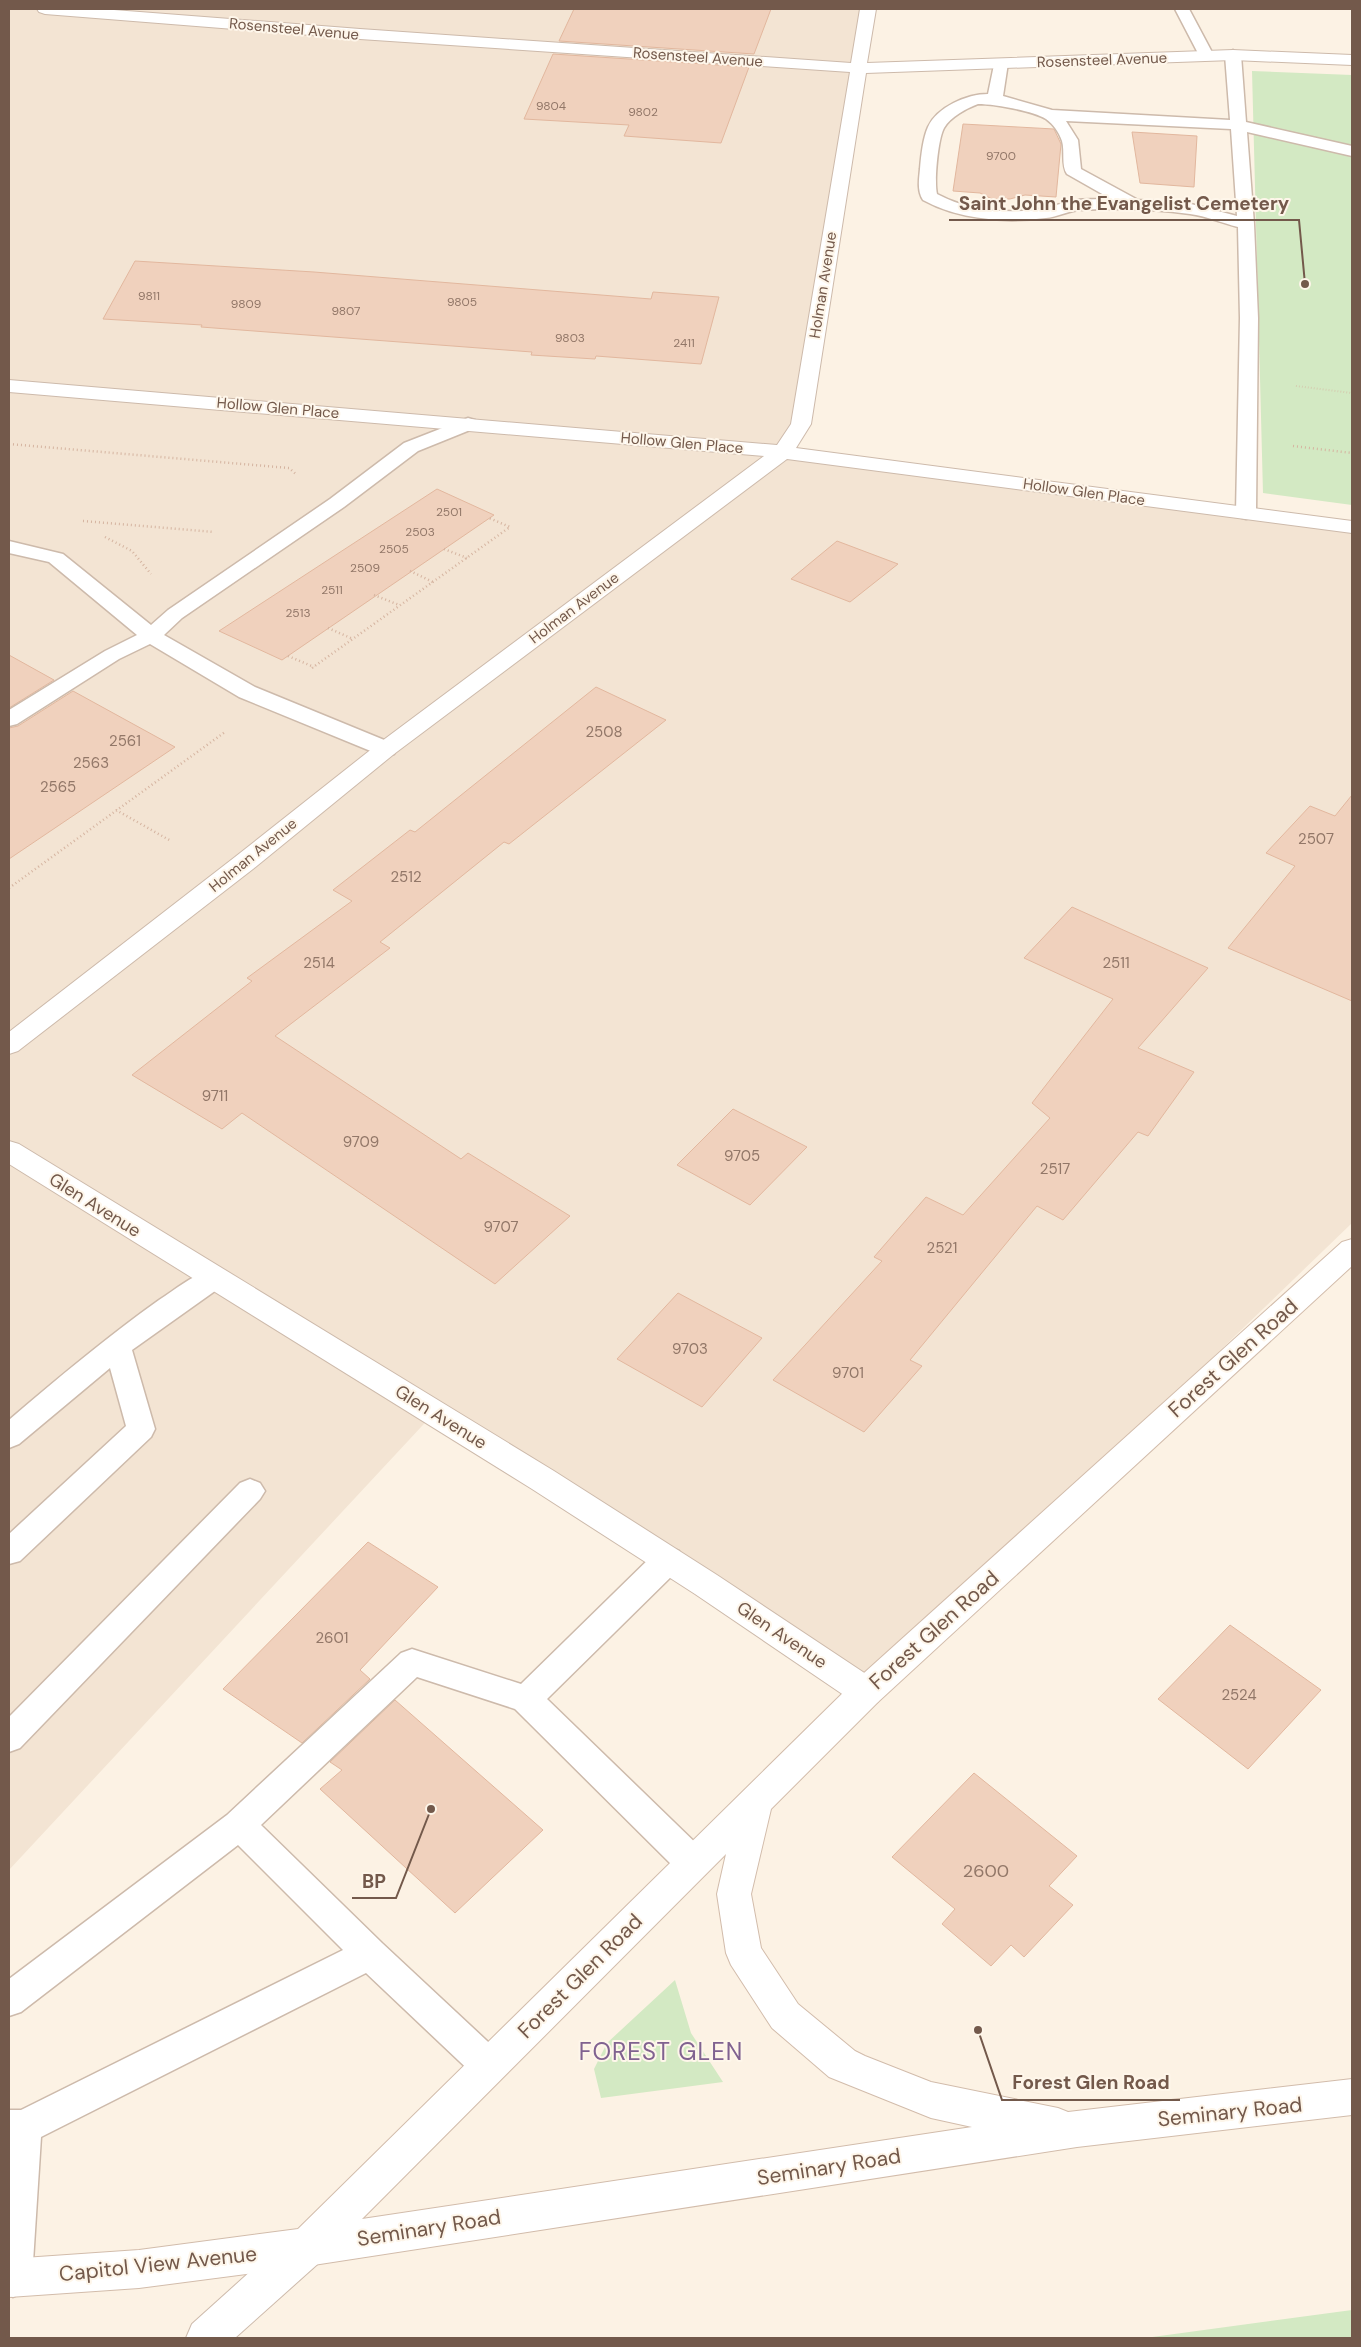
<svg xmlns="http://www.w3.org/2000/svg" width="1361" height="2347" viewBox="0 0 1361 2347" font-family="'DM Sans',sans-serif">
	<rect width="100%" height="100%" fill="#fcf2e4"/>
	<path fill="#f3e4d3" d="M9 9H868L801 424 783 452 1352 526V1223L866 1692 435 1412 9 1870Z"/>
	<path fill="#d3e9c3" d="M1252 71 1352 75V505L1263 493Z
		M675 1980 691 2033 723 2082 601 2098 594 2069 607 2043Z
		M1352 2310V2338H1145Z"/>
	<path fill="#f0d1bd" stroke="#e2b79e" d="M574 9H771L754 54 559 41Z
		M553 54 749 67 721 143 624 136 629 125 524 119Z
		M963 124 1054 129 1061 144 1056 197 1025 195 1010 199H992L980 193 953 191Z
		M1132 132 1197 136 1194 187 1140 183Z
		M135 261 314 272 651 299 653 292 719 297 701 364 596 356 595 359 531 355 532 352 201 327 202 325 103 319Z
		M437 489 494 515 282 660 219 631Z
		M837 541 898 564 850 602 791 579Z
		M9 655 54 680 9 708Z
		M596 687 666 720 509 844 504 842 380 942 390 948 275 1036 461 1159 468 1153 570 1216 495 1284 242 1113 222 1129 132 1075 252 981 247 978 352 901 333 890 410 830 415 832Z
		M73 691 175 747 9 859V728L18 726Z
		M1352 795V1001L1228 948 1295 866 1266 853 1310 806 1335 816Z
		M1072 907 1208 968 1138 1048 1194 1072 1148 1136 1138 1132 1063 1220 1037 1206 910 1360 922 1366 864 1432 773 1380 882 1261 874 1257 926 1197 963 1215 1050 1118 1032 1103 1113 999 1024 958Z
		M733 1109 807 1147 750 1205 677 1165Z
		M678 1293 762 1338 702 1407 617 1359Z
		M368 1542 438 1587 360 1670 370 1679 302 1743 223 1689Z
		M1230 1625 1321 1690 1248 1769 1158 1699Z
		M395 1700 543 1830 455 1913 320 1789 342 1770 330 1762Z
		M974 1773 1077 1856 1049 1886 1073 1905 1024 1957 1011 1945 991 1966 942 1924 955 1909 892 1857Z"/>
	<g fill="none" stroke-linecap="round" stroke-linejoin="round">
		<defs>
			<path id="service" d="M1175 9H1189L1214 56 1211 59H1201Z
				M1233 50 1241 55 1246 122 1352 146V156L1247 132 1254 224 1258 318 1256 513 1253 517 1246 519 1239 517 1236 513 1240 318 1238 227C1222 223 1206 216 1190 214 1154 209 1115 208 1079 210 1068 211 1057 217 1046 218 1005 223 959 220 923 200 917 191 919 179 920 169 921 156 923 138 928 127 937 107 967 94 988 94L995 60H1005L1008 63 1003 96 1052 110 1230 120 1225 55ZM978 104C994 104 1033 111 1046 119 1053 124 1059 132 1062 141 1065 151 1061 166 1067 174L1111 199C1099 199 1088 199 1076 200 1066 201 1056 206 1046 208 1011 215 968 211 937 194 934 181 938 139 944 128 950 117 967 108 978 104ZM1066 121 1231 129 1237 216 1191 204 1138 200 1081 169 1078 140Z
				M468 418 475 420 477 424 475 428 418 451 344 507 182 618 164 635 255 687 394 744 397 749 394 754 386 756 378 754 239 697 150 644 119 659 17 724 9 726V710L105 651 137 635 49 562 9 553V541L63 554 151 625 168 610 330 499 404 443Z
				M212 1269 222 1272 226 1279 222 1286 132 1350 155 1429 151 1437 20 1561 9 1564V1534L126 1426 110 1368 19 1444 9 1448V1420C58 1378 107 1337 159 1300 176 1289 193 1275 212 1269Z
				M250 1479 260 1483 265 1491 260 1499 20 1748 9 1752V1717L240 1483Z
				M668 1547 679 1551 683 1560 679 1569 547 1699 705 1852 709 1863 705 1874 693 1878 681 1874 515 1709 417 1677 261 1825 382 1943 501 2054 506 2066 501 2078 489 2083 477 2078 366 1973 41 2137 32 2278 26 2291 13 2297 9 2295V2110H21L343 1950 238 1845 21 2012 9 2016V1979L227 1815 401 1653 412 1649 521 1684 657 1551Z"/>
			<path id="minor" d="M37 9H101L360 29 851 63 860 9H876L867 63 1233 50 1352 55V65L1233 60 866 73 811 424 796 448 1352 521V533L787 459 394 754 253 869 18 1051 9 1054V1032L235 857 378 744 764 456 9 392V380L777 445 791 424 850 72 360 39 45 14 39 12Z
				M9 1141 19 1144 554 1471 717 1575 878 1682 882 1692 878 1702 866 1706 854 1702 695 1594 532 1489 9 1164Z"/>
			<path id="tertiary" d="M307 2228 321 2233 326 2247 321 2261 235 2338H186L192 2324 293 2233Z"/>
			<path id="secondary" d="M1352 1239V1266L878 1702 771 1809 751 1894 761 1948 798 2004 855 2051 865 2056 931 2082 1058 2108 1068 2112 1352 2079V2115L1077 2147 307 2266 139 2288 9 2297V2259L139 2250 298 2229 854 1682 1342 1242ZM726 1854 717 1894 726 1953 731 1965 772 2028 829 2077 931 2118 972 2127 362 2219Z"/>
		</defs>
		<use href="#service" stroke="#cdbaab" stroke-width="3"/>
		<use href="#minor" stroke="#cdbaab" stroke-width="2"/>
		<use href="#tertiary" stroke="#cdbaab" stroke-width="2"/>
		<use href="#secondary" stroke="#d2bcab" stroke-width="2"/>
		<path stroke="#d5b4a0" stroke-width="2" stroke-dasharray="0.5 2.5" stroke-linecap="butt" d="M1296 386 1352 393"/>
		<path stroke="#d5b4a0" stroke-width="2.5" stroke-dasharray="1 3" stroke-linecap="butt" d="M9 444 289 468 297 475
			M1293 446 1352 453
			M83 521 214 532
			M105 537 132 551 151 574
			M444 549 467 558
			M410 571 433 582
			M374 595 399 605
			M328 628 353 639
			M288 656 314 667
			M312 668 510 527 489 518
			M116 810 171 841
			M9 888 225 732"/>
		<use href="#service" fill="#fff" fill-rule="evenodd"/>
		<use href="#minor" fill="#fff" fill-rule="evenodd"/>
		<use href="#tertiary" fill="#fff" fill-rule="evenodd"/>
		<use href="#secondary" fill="#fff" fill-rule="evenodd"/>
	</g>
	<g text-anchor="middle" stroke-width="4" stroke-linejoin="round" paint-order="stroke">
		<g font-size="12" fill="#927768">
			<text x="551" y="110">9804</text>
			<text x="643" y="116">9802</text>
			<text x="1001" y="160">9700</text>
			<text x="149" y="300">9811</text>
			<text x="462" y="306">9805</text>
			<text x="246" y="308">9809</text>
			<text x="346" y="315">9807</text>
			<text x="570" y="342">9803</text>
			<text x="684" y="347">2411</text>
			<text x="449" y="516">2501</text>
			<text x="420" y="536">2503</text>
			<text x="394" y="553">2505</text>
			<text x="365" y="572">2509</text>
			<text x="332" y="594">2511</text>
			<text x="298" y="617">2513</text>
		</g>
		<g font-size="15" fill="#73594b" stroke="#fef6ea">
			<text transform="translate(294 29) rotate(5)" y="5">Rosensteel Avenue</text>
			<text transform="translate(698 57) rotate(4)" y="5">Rosensteel Avenue</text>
			<text transform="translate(1102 60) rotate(-2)" y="5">Rosensteel Avenue</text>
			<text transform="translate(823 285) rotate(-81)" y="5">Holman Avenue</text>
			<text transform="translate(278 408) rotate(5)" y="5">Hollow Glen Place</text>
			<text transform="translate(682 443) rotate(5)" y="5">Hollow Glen Place</text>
			<text transform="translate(1084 492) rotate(8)" y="5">Hollow Glen Place</text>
			<text transform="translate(574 608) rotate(-37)" y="5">Holman Avenue</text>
			<text transform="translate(253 855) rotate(-39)" y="5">Holman Avenue</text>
		</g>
		<g font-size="15" fill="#927768">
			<text x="604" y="737">2508</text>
			<text x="125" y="746">2561</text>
			<text x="91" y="768">2563</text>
			<text x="58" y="792">2565</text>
			<text x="1316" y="844">2507</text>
			<text x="406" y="882">2512</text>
			<text x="319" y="968">2514</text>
			<text x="1116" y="968">2511</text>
			<text x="215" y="1101">9711</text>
			<text x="361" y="1147">9709</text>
			<text x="742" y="1161">9705</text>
			<text x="1055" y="1174">2517</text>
			<text x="501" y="1232">9707</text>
			<text x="942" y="1253">2521</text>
			<text x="690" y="1354">9703</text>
			<text x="848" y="1378">9701</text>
			<text x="332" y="1643">2601</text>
			<text x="1239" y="1700">2524</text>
		</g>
		<g font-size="18" fill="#73594b" stroke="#fef6ea">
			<text transform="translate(95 1205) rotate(32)" y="6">Glen Avenue</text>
			<text transform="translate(441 1417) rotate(32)" y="6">Glen Avenue</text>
			<text transform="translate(782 1635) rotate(34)" y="6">Glen Avenue</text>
		</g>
		<g font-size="18" fill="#927768">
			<text x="986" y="1877">2600</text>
		</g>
		<g font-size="21" fill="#73594b" stroke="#fef6ea">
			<text transform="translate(1233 1358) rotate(-42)" y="7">Forest Glen Road</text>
			<text transform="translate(934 1630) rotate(-42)" y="7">Forest Glen Road</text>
			<text transform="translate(580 1976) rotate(-45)" y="7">Forest Glen Road</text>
			<text transform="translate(1230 2112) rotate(-6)" y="7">Seminary Road</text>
			<text transform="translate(829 2167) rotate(-9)" y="7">Seminary Road</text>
			<text transform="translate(429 2228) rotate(-9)" y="7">Seminary Road</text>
			<text transform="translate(158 2264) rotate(-6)" y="7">Capitol View Avenue</text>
		</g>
		<g font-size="24" letter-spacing="1" fill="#806290" stroke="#fef6ea">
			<text x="661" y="2060">FOREST GLEN</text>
		</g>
	</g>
	<path fill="none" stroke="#73594b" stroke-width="2" d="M1305 284L1299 220H949M431 1809L396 1898H352M978 2030L1002 2100H1180"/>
	<g fill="#73594b" stroke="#fef6ea" stroke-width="2">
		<circle cx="1305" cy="284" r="5"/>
		<circle cx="431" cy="1809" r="5"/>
		<circle cx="978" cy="2030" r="5"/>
	</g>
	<g font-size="19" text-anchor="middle" font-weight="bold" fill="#73594b" stroke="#fef6ea" stroke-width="4" stroke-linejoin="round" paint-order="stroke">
		<text x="1124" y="210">Saint John the Evangelist Cemetery</text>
		<text x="374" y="1888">BP</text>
		<text x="1091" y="2089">Forest Glen Road</text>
	</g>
	<rect width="1361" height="2347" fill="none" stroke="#73594b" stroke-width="20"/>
</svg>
